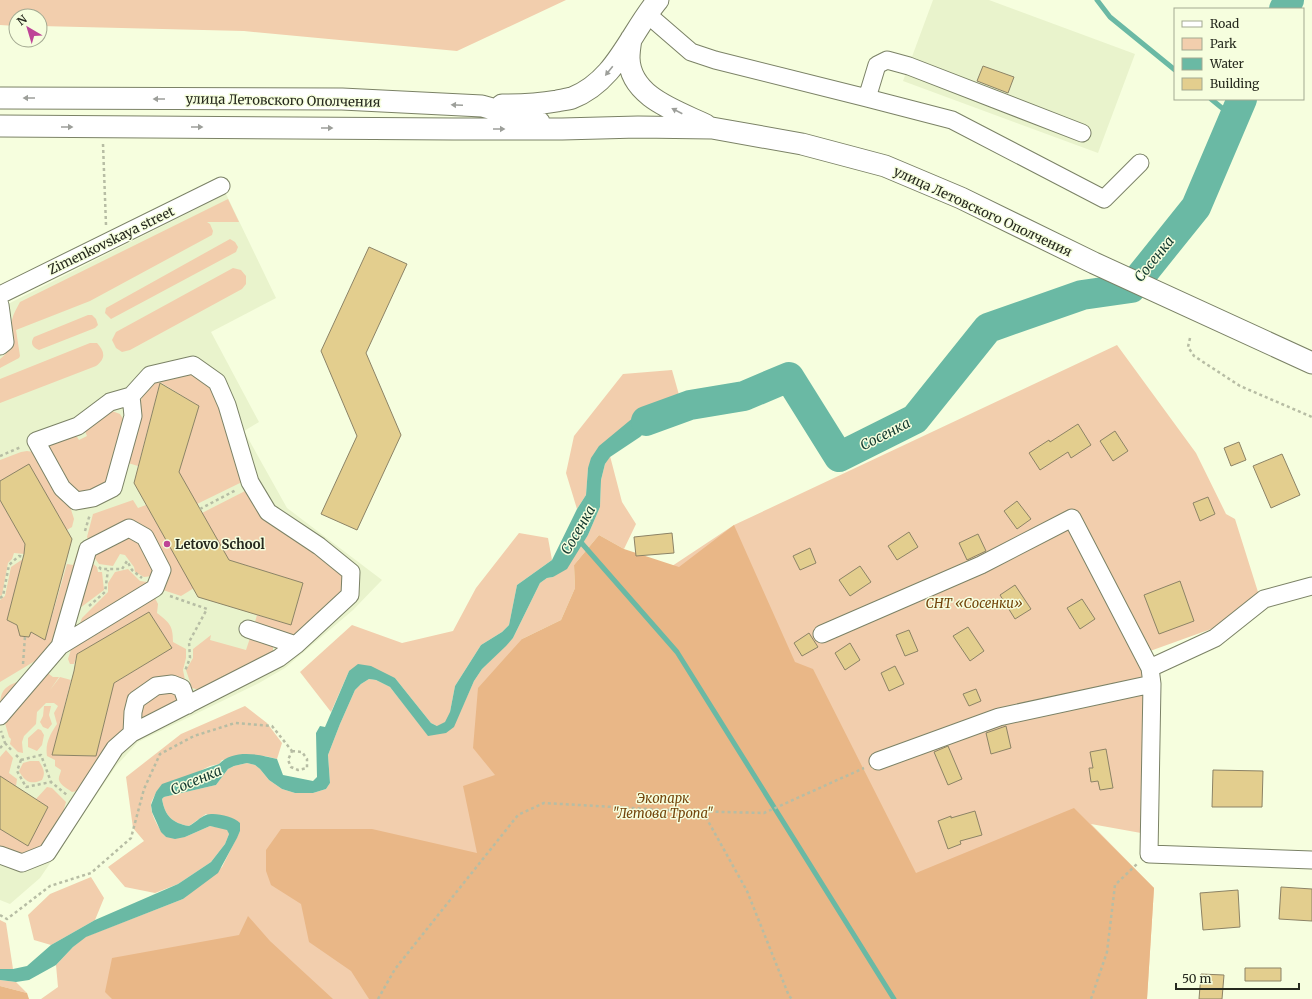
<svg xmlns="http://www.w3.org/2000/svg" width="1312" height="999" viewBox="0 0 1312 999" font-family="Merriweather,serif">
	<rect width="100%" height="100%" fill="#f6fede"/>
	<path fill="#e9f3cc" d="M933 0H989L1135 54 1098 153 903 81Z
		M226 194 276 298 211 332 259 422 244 431 287 508 382 580 353 610 285 668 259 683 138 742 116 766 40 878 10 904 0 900V308Z"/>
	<path fill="#f2cead" d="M0 0H566L457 51 244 31 40 26V16H16V26L0 25Z
		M228 199 239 222H207L210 224 213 231 212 235 90 301 16 330 20 356 19 358 0 368V359C17 345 11 339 12 320 13 314 17 308 20 302Z
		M230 239 235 242 238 247 236 252 111 319 105 313 106 308Z
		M233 268 241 270 246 276V284L242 289 130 350 122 352 116 348 112 340 116 332Z
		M88 315H92L96 319 98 325 95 328 39 350C32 347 30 343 34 337Z
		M90 343H97C105 352 106 358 96 366L0 403V379Z
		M1117 345 1196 453 1226 514 1235 519 1258 592 1225 624 1139 655 1145 678 1141 833 1091 824 1154 888 1147 999H41L58 987 56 965 73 947 85 937 183 899 222 867 240 831 206 814 189 826C172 823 165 816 162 799L164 797 216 785 228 769 234 766 247 763 255 765 260 769 269 780 282 789 295 793H313L326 789 330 783 328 755 340 724 355 690 361 684 369 679 376 680 390 687 427 734 437 726 431 723 395 678 349 671 331 712 300 672 352 625 402 643 453 631 476 588 519 533 548 538 552 560 517 585 509 625 502 632 481 645 455 686 450 712 461 710 474 681 482 669 513 638 540 583 547 578 553 577 579 548 588 535 600 507 601 480 605 464 610 456 622 502 636 524 624 549 599 535 574 565 575 588 561 620 522 639 574 631 734 525Z
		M672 370 681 402 662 404 588 468 586 495 577 509 566 473 574 436 623 374Z
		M192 371 214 388 242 482 197 504 179 472 199 406 160 382 138 466 125 462 144 389 146 384Z
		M112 411 120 414 125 422 107 488 72 493 49 447 50 443 75 434 79 440 87 436 85 431Z
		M27 451 33 452 69 503 74 519 72 527 67 530 29 465 0 481V460L21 452Z
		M247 490 342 571 346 591 299 637H291L255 622 257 615 291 625 303 583 229 560 202 513Z
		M0 500 25 544 24 554 14 553 12 559 8 563 2 595 0 596Z
		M133 500 138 508 146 505 194 588 181 596 163 590 149 535 89 541 87 537 93 514Z
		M124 533 139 538 157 567 153 576 144 577 135 572 134 567 125 555 120 554 113 566 99 564 94 557 97 547Z
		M79 547 81 550 59 636 38 661H35L0 682V600L5 596 11 567 23 559 7 620 17 625 20 636 29 637 31 632 45 640 67 564 73 565Z
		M88 560 97 567 98 572H102L104 590 76 611Z
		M128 569 140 581 147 582 148 585 77 631 82 618 108 592V583L115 572Z
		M153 594 158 604 157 613C170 623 173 626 173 642L186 649V658L183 670 186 685 162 680 126 724 121 735 77 791 72 792C68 789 60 785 59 780 58 777 61 773 61 770L55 766V760L47 756C45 744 50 734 57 724L54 713 58 706 54 703H46L37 712 36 724 24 736 22 742 23 753 18 752 10 744 11 739 9 737 4 720 46 672 53 677H59L50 690 60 677 71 680 52 755 96 756 114 683 172 648 149 612 77 654 74 664H70L68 659 73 643Z
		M211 635 210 640 246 650 250 638 273 646V653L199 690 192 688 186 670 193 658V649Z
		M23 680 0 708C0 688 6 686 23 680Z
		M169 687 182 699 143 721 136 714V708Z
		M44 706H51L49 715 52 724 48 729 43 727 40 722 43 716Z
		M245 706 267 723 282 743 277 759 265 756 222 760 219 764 210 766 156 792C155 796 151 801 151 805 150 813 160 831 166 837H185L210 826 227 829 229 834 225 844 211 862 178 884 155 893 125 887 108 867 144 841 133 828 126 777 181 734Z
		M38 729 41 730 44 735 42 745 37 751 28 747V738Z
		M6 750 13 758 9 773 17 779 16 786 0 777V757Z
		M30 761H39C43 768 46 772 42 780 31 785 25 782 19 771L23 763Z
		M47 787 52 788 66 802 64 809 66 812 45 844 26 856 0 850V829L28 846 48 807 36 799Z
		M91 877 104 898 95 920 51 945 34 940 28 915 50 894Z
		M0 920 6 923 13 969H0Z
		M0 980 16 982 27 993 0 986Z"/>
	<path fill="#e9b787" d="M734 525 795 662 813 669 916 873 1074 808 1154 888 1147 999H369L351 971 309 942 301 904 271 885 266 871V850L281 829H372L477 853 463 786 495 775 473 748 478 688 522 639 561 620 575 588 574 565 599 535 624 549 679 567Z
		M248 916 270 941 333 999H112L105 992 112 958 239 935Z
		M0 986 27 993 29 999H0Z"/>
	<path fill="#6ab9a4" d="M681 402 693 418 650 427 640 437 610 457 605 464 601 480 600 507 588 535 567 569 553 577 547 578 540 583 513 638 506 646 482 669 474 681 454 727 446 733 428 736 390 687 376 680 369 679 361 684 355 690 340 724 328 755 330 783 326 789 313 793H295L282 789 269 780 260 769 255 765 247 763 234 766 228 769 216 785 164 797 162 799C165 816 172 823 189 826 195 823 200 817 206 815 214 812 233 816 240 823V831L237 838 218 873 183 899 86 937 73 947 56 965 29 980 16 982 0 980V969H13L27 966 51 945 95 920 178 884 211 862 225 844 229 834 227 830 210 826 185 837 175 839 166 837 161 832 152 812 151 805 156 792 162 784 219 764C233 749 259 754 277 759L283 775 313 781 317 777 316 733 320 726 325 727 349 671 358 664 371 666 395 678 431 723 437 726 445 722 450 712 455 686 481 645 502 632 509 625 517 585 552 560 577 509 586 495 588 468 591 458 599 446 634 417 662 404Z"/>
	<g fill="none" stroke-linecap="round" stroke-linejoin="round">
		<path stroke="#6ab9a4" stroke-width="5" d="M1097 0 1110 17 1175 70
			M1211 99 1233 117
			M578 539 677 652 894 999"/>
		<path stroke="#6ab9a4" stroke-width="30" d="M1284 9 1289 0
			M646 421 690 405 744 396 789 377 839 457 915 419 988 328 1082 295 1131 288 1196 207 1242 99"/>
	</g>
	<path fill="#e3ce8e" stroke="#8c8366" d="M983 66 1014 77 1008 93 977 81Z
		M369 247 407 264 366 353 401 435 357 530 321 514 357 436 321 351Z
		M160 383 199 406 179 472 229 560 303 583 291 625 198 597 134 483Z
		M1078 424 1091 445 1071 458 1068 452 1040 470 1029 453 1049 440 1050 442Z
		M1115 431 1128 451 1113 461 1100 441Z
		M1239 442 1246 460 1231 466 1224 448Z
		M1282 454 1300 495 1271 508 1253 466Z
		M29 464 72 539 45 640 31 632 29 637 20 636 17 625 7 620 24 554 25 544 0 500V481Z
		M1208 497 1215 514 1200 521 1193 503Z
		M1017 501 1031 519 1017 529 1004 511Z
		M909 532 918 547 897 560 888 546Z
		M672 533 674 553 636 556 634 537Z
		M978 534 986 551 967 560 959 543Z
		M810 548 816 563 800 570 793 556Z
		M860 566 871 582 850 596 839 580Z
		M1180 581 1194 621 1159 634 1144 595Z
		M1015 585 1031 609 1015 619 1000 595Z
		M1082 599 1095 619 1080 629 1067 608Z
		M149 612 172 648 114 683 96 756 52 755 74 671 77 654Z
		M968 627 984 651 970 661 953 636Z
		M909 630 918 651 905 656 896 635Z
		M809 633 818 647 802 656 794 643Z
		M850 643 860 660 845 670 835 653Z
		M895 666 904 684 889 691 881 673Z
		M976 689 981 701 969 706 963 694Z
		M1006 726 1011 748 991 754 986 733Z
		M948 746 962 779 948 785 934 752Z
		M1106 749 1113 788 1100 790 1098 781 1091 782 1089 768H1093L1090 752Z
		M1213 770 1263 771 1262 807H1212Z
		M0 776 48 807 28 846 0 829Z
		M975 811 982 835 960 841 961 844 948 849 938 821 951 816V818Z
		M1281 887 1312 889V921L1279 919Z
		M1238 890 1240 927 1203 930 1200 893Z
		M1245 968H1281V981H1245Z
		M1201 974 1224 975 1222 999H1199Z"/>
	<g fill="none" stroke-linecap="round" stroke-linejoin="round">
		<defs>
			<path id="minor" d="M647 14 691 52 715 60 867 98 877 65 887 60 909 66 1082 133
				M867 98 952 120 1104 199 1140 163
				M0 295 221 186
				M0 305 5 342 0 346
				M248 629 296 645
				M822 634 981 565 1072 518 1150 668 1152 684 1149 854 1312 860
				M1150 668 1215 638 1264 599 1312 586
				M0 716 60 646 155 588 162 570 145 537 129 528 88 549 60 646
				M132 733 133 712 136 700 156 686 172 684 182 688 188 705
				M878 761 999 717 1152 684
				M0 855 22 863 47 853 115 748 132 733 279 658 296 645 350 595 351 572 319 546 268 512 250 482 227 405 217 382 193 365 150 375 131 396 110 402 78 426 36 441 62 488 76 501 93 498 113 488 133 416 131 396"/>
			<path id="major" d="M631 39C630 45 629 52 629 58 630 97 677 111 706 125
				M0 98 342 99 482 106 539 122
				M502 105C521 105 539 104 557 101 562 100 568 99 572 98 616 81 630 33 658 0
				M0 126 454 129H562L638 127 712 128 802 144 885 166 961 198 1094 263 1312 363"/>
		</defs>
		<use href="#minor" stroke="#7b8266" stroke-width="19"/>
		<use href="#major" stroke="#7b8266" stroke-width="23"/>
		<path stroke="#b7bda4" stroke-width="2.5" stroke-dasharray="3 3" stroke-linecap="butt" d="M103 144 106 225
			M1190 338 1188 347 1194 356 1240 386 1312 417
			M0 456 21 447
			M200 509 236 490
			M85 531 90 514
			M99 567 101 569H122L127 561 132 570 142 578
			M170 596 207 609 189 642 190 658 185 671
			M0 598 3 596 9 565 19 556 23 557
			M89 606 105 592 108 570
			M23 664 25 636
			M5 743 13 752
			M0 748 5 743 1 731
			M292 751 302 752 307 759V768L298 770 291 767 288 760Z
			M16 755 21 760
			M21 760 41 755 51 782 67 795
			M21 760 17 771 26 787 51 782
			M703 812 747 891 789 996 792 999
			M0 915 7 919 50 886 91 873 131 838 144 789 160 754 194 736 235 723 272 726 292 751
			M378 999 395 969 518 815 544 803 684 811 764 813 864 768
			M1091 999 1107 952 1115 885 1137 864"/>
		<use href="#minor" stroke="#fff" stroke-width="17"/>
		<use href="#major" stroke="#fff" stroke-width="21"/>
	</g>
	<defs><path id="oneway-solid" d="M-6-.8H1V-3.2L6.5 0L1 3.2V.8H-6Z"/></defs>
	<g fill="#9d9f9a">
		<use href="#oneway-solid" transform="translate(609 71) rotate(129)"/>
		<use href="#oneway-solid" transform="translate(29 98) rotate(-180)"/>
		<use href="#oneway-solid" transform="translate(159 99) rotate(-180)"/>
		<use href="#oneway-solid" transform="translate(457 105) rotate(-178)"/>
		<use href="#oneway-solid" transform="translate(677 111) rotate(-153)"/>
		<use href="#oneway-solid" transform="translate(67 127)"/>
		<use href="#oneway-solid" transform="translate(197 127)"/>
		<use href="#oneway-solid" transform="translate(327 128)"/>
		<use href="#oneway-solid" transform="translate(499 129)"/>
	</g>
	<circle fill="#be4497" stroke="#f6fede" stroke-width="1.5" cx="167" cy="544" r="4"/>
	<g text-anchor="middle" stroke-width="3" stroke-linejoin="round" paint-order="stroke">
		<g font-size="13" fill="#26291e" stroke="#f6fede">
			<text transform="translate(283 100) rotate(1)" y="5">улица Летовского Ополчения</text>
			<text transform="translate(983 211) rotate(25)" y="5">улица Летовского Ополчения</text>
			<text transform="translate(111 240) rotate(-26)" y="5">Zimenkovskaya street</text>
		</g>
		<g font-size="13" font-weight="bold" fill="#26291e" stroke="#f6fede" text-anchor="start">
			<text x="175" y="549">Letovo School</text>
		</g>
		<g font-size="13" font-style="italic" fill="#72440a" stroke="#f6fede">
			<text x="974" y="608">СНТ «Сосенки»</text>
			<text x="663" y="803">Экопарк<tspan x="663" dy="15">"Летова Тропа"</tspan></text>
		</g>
		<g font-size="14" font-style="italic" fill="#143a30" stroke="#f6fede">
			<text transform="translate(1154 259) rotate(-51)" y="5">Сосенка</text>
			<text transform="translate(885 434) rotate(-27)" y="5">Сосенка</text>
			<text transform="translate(578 530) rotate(-60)" y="5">Сосенка</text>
			<text transform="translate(196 780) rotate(-23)" y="5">Сосенка</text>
		</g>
	</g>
	<rect x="1174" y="8" width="130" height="92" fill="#f6fede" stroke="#a3a991"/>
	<rect x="1182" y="21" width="20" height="6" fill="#ffffff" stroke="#a3a991"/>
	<text x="1210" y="28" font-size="12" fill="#26291e">Road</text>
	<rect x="1182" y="38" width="20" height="12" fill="#f2cead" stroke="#a3a991"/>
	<text x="1210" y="48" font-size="12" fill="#26291e">Park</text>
	<rect x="1182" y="58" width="20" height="12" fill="#6ab9a4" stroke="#a3a991"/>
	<text x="1210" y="68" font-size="12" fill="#26291e">Water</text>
	<rect x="1182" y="78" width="20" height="12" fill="#e3ce8e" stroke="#a3a991"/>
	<text x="1210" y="88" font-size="12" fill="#26291e">Building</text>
	<g transform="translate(28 28) rotate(322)"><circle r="19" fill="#f6fede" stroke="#a3a991"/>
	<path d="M0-3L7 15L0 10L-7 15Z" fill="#be4497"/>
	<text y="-6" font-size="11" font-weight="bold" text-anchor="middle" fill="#26291e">N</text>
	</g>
	<path d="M1176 983v6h123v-6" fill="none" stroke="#26291e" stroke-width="2"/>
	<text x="1182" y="983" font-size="12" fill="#26291e" stroke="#f6fede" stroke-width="3" paint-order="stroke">50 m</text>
</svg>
